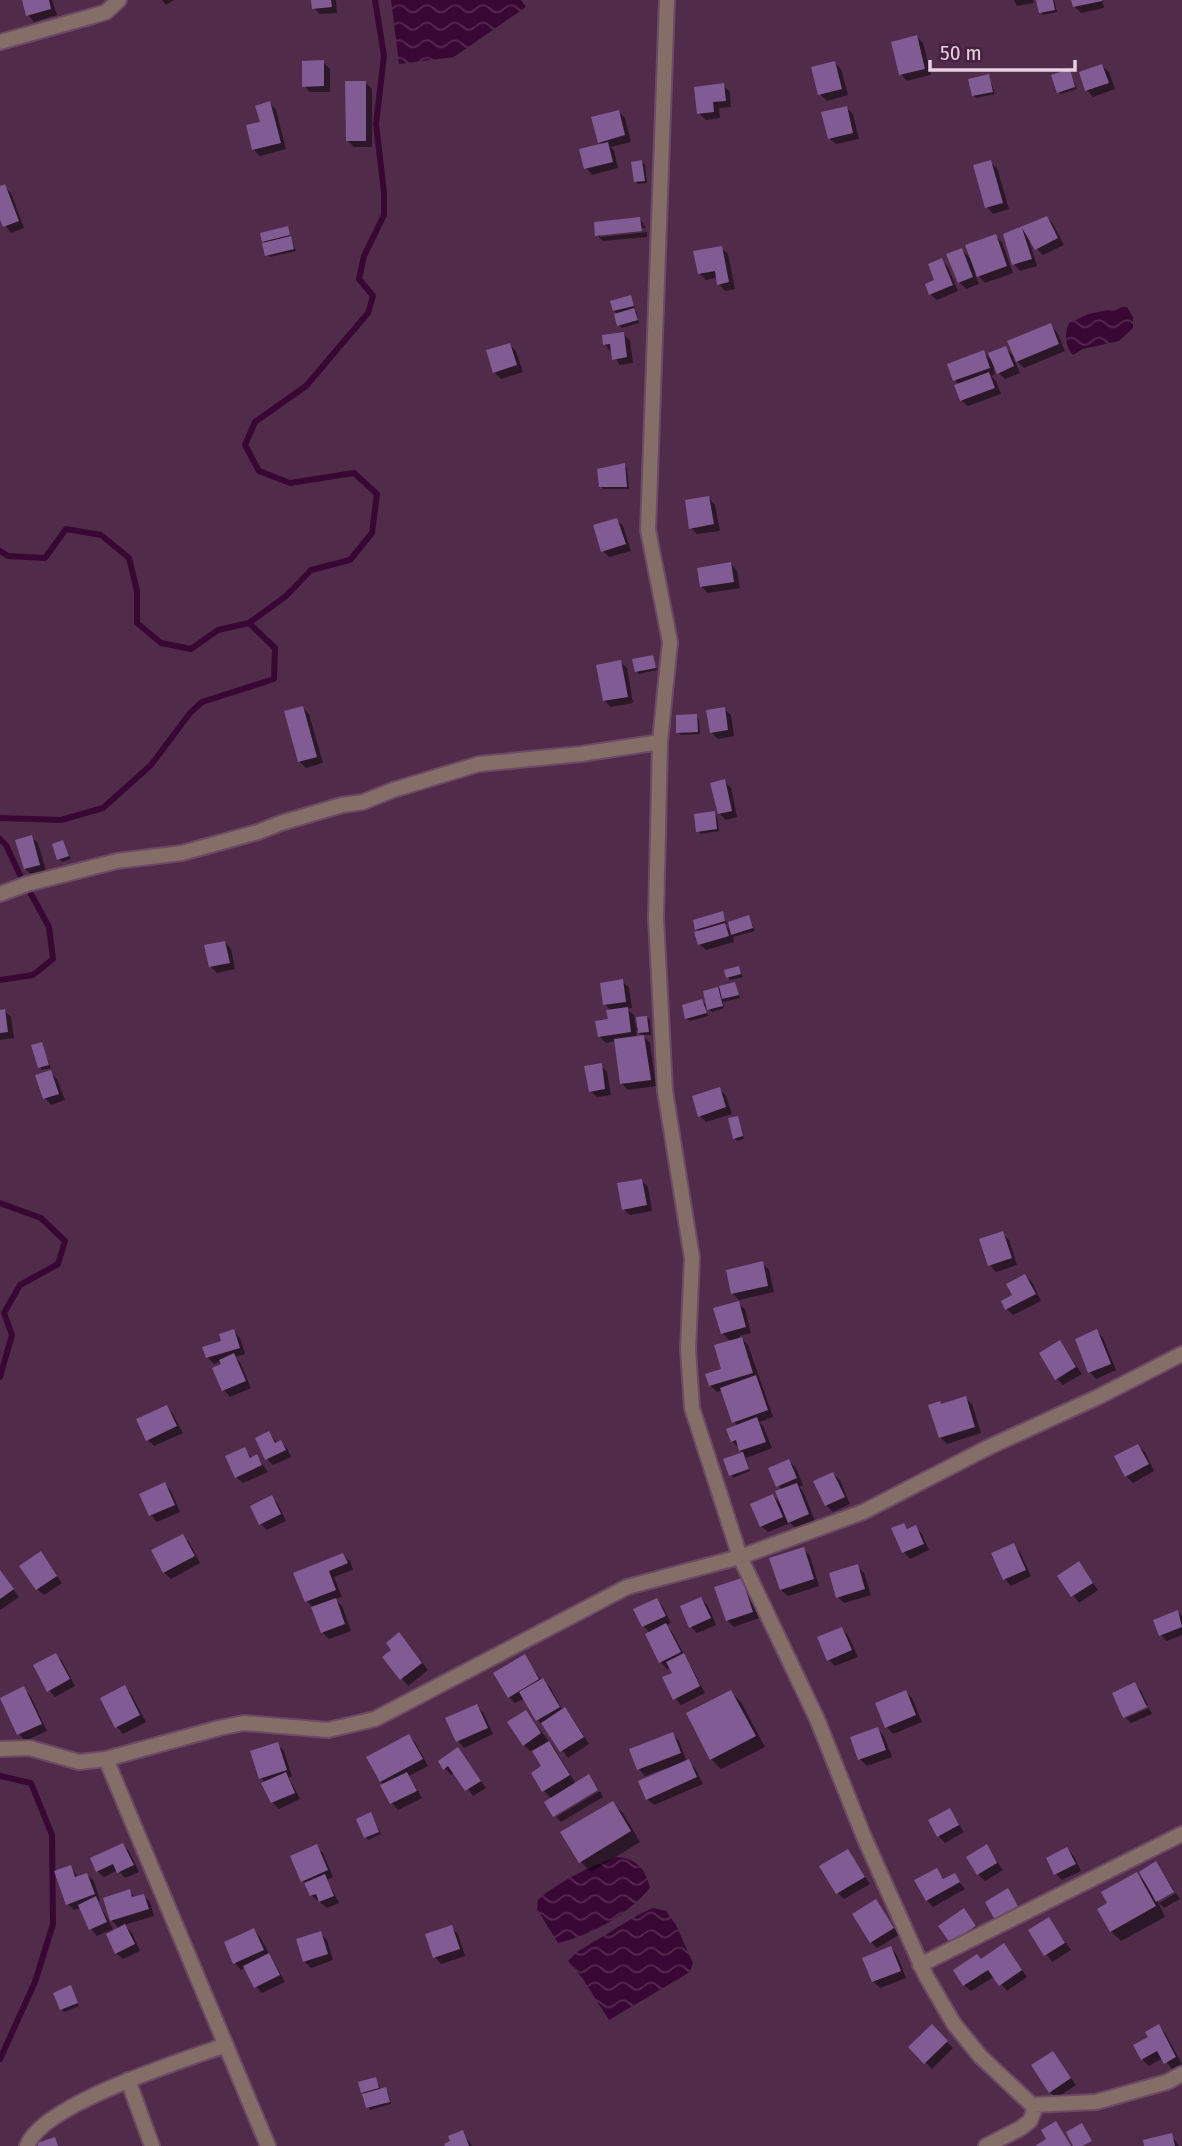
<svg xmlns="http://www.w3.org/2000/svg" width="1182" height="2146" viewBox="0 0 1182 2146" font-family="'Fira Sans Condensed',sans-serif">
	<defs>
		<pattern id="water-waves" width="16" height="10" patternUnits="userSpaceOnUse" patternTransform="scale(1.75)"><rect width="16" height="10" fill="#390733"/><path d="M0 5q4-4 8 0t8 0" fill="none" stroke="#562a50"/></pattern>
	</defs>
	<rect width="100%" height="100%" fill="#512c4a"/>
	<path fill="url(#water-waves)" d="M391 0H521L526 7 454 57 399 64Z
		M1123 307H1127L1133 317V328L1119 341 1083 349 1073 355C1065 346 1064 334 1069 323L1088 314Z
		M616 1857C636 1858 646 1869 650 1888 627 1915 592 1935 558 1943L537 1909 538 1900C559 1881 589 1867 616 1857Z
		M653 1908 666 1911 676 1925 693 1963 690 1972 609 2020 583 1979 568 1961 577 1952 638 1915Z"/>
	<path fill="#0007" fill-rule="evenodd" d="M23 0H52L57 15 34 22 28 15Z
		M162 0H174L166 5Z
		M313 0H336L337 13 320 14 314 8Z
		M1014 0H1033L1034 3 1017 6Z
		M1037 0H1054L1057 12 1043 15Z
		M1073 0H1102L1104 8 1081 13 1074 6Z
		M917 37 923 43 931 75 907 81 901 74Z
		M323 62 330 69V92H310L304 86Z
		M835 63 841 69 848 95 827 101 820 94Z
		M1102 66 1109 72 1115 89 1093 97 1087 90 1081 73Z
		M1069 71 1077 89 1061 94 1058 92Z
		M989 76 995 94 976 98 974 96Z
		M365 82 372 89V147H354L347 140Z
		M723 85 730 92 731 107 719 108 720 118 706 120 699 113Z
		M270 103 276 110 286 149 260 156 253 149Z
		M846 107 853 114 859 139 836 144 829 138Z
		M618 111 625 118 631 142 611 147 614 151 618 168 592 175 586 168 603 145 599 142Z
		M642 162 645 165 647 183 638 184 635 181Z
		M990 162 997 168 1009 209 993 214 987 207Z
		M4 186 11 193 24 228 11 233 0 219V188Z
		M1047 218 1053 224 1064 245 1043 255 1029 241 1037 266 1020 271 1014 264 1005 235Z
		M640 219 646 228 600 233V237L647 232V237L603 241 597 235 596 223Z
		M287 228 296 251 270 257 267 255 266 244 263 241Z
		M995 236 1002 242 1013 273 985 283 974 272 979 284 966 289 959 282 962 250 973 261Z
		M721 248 728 254 735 289 725 291 719 284 718 277 706 280 699 273Z
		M941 260 948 267 958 291 937 300 930 294 937 281Z
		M631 297 635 308 633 309 637 313 639 323 622 328 619 325 618 314 614 311Z
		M1051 326 1057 332 1065 351 1024 368 1013 357 1020 373 1005 379 993 367 995 374 991 376 996 381 1001 394 968 406 961 400 959 385 955 380 949 365 983 352 994 363 1005 348 1017 359Z
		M624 334 630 341 633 363 620 365 605 344Z
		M510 345 516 351 523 372 501 379 494 372Z
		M624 465 627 468 629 489H603L600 486Z
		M709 498 715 505 720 531 697 534 691 528Z
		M617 520 623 526 631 551 609 557 603 551Z
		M731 564 737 571 740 588 708 593 701 586Z
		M652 657 657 670 639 674 636 671Z
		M620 662 627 668 633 703 611 707 605 701Z
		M303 708 309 714 323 763 306 768 299 761Z
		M724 709 731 715 734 736 718 739 712 733Z
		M696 716 699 719 700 734 681 735 678 732Z
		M724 781 731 788 737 817 726 820 719 813Z
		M714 813 717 816 719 831 701 834 698 831Z
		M31 837 38 843 46 871 32 875 25 869Z
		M63 842 71 859 62 862 59 859Z
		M722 913 727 924 749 917 755 931 733 937 734 942 706 950 699 944 700 932 697 929ZM730 923 733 933 724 925Z
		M225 942 231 949 235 969 217 973 210 966Z
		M738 968 743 977 730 980 728 977Z
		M622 981 629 988 632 1008 627 1009 634 1015 636 1028 639 1027 647 1017 650 1020 651 1035H642L650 1043 656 1086 628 1090 622 1084 616 1041 606 1043 599 1036 610 1020 611 1011 605 1004ZM636 1029 643 1037 637 1038Z
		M735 984 740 998 723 1002 724 1008 712 1012 705 1005 708 1016 690 1021 687 1019 684 1006 702 1001 709 1008 705 992Z
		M4 1011 11 1017 14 1038 0 1040V1012Z
		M41 1044 51 1068 42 1070 40 1067Z
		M601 1065 607 1072 611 1095 597 1097 590 1091Z
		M50 1072 57 1079 65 1100 51 1105 45 1098 37 1077Z
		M720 1089 726 1096 732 1114 706 1122 700 1116Z
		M737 1118 744 1139 737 1141 734 1138Z
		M642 1181 648 1187 652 1211 630 1215 623 1209Z
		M1002 1233 1009 1240 1017 1265 996 1272 990 1265Z
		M762 1263 769 1270 774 1292 739 1300 733 1294Z
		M1025 1276 1032 1282 1041 1301 1013 1315 1007 1309Z
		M738 1303 745 1309 751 1333 739 1336 748 1345 773 1417 759 1422 763 1426 772 1448 746 1458 750 1471 733 1478 725 1460 744 1453 732 1441 738 1426 734 1422 723 1390 717 1392 710 1385 723 1370 731 1342 722 1333Z
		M234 1331 240 1338 245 1354 235 1357 240 1362 251 1388 230 1397 224 1390 221 1361 214 1364 207 1357Z
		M1097 1331 1103 1338 1116 1370 1096 1379 1090 1372Z
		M1060 1342 1082 1374 1063 1385 1057 1379Z
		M965 1398 972 1404 981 1433 947 1444 940 1437 942 1405Z
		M167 1407 173 1414 183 1433 154 1446 148 1440Z
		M269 1433 277 1443 280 1442 287 1448 291 1457 273 1465 267 1459Z
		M1138 1446 1145 1452 1154 1471 1133 1483 1126 1476Z
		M244 1449 252 1458 257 1456 268 1472 243 1483 236 1477Z
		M789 1461 796 1468 803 1485 799 1487 803 1491 815 1521 796 1528 790 1523 768 1532 761 1526 773 1496 783 1506 782 1491 770 1469Z
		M833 1474 840 1480 850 1504 833 1512 826 1505Z
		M165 1484 171 1491 180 1512 157 1522 151 1515 141 1495Z
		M272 1497 278 1504 286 1521 267 1530 261 1524Z
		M904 1525 909 1530 915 1527 922 1534 929 1550 910 1559 904 1552Z
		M182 1536 189 1542 200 1563 171 1579 164 1572Z
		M1013 1545 1020 1552 1031 1576 1011 1586 1005 1579Z
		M803 1549 810 1556 819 1586 788 1596 781 1590Z
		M40 1553 62 1583 44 1595 37 1589Z
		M343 1555 350 1561 353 1570 334 1577 342 1597 335 1599 342 1606 351 1631 329 1639 322 1632 313 1608 307 1601 296 1574Z
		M1079 1564 1098 1590 1079 1603 1059 1576Z
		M857 1566 864 1573 871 1595 844 1603 838 1597Z
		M0 1572 19 1597 0 1610Z
		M741 1580 748 1586 759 1618 734 1627 727 1620Z
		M701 1599 708 1606 716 1625 697 1633 691 1627Z
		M656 1600 663 1607 671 1623 666 1625 672 1632 705 1693 681 1705 675 1698 674 1674 671 1667 667 1669 661 1662 647 1635 650 1633 644 1626 636 1610Z
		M1178 1612 1182 1616V1635L1167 1641 1161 1635Z
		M842 1629 848 1635 858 1657 835 1666 829 1660Z
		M405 1641 428 1670 408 1686 385 1657Z
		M56 1655 62 1661 75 1686 55 1697 49 1690Z
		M524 1656 542 1681 550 1687 563 1711 571 1716 589 1744 568 1758 545 1726 537 1720 525 1698 515 1703 509 1697Z
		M1135 1684 1141 1691 1148 1705 1125 1715Z
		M124 1687 131 1694 146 1722 123 1734 117 1727 102 1699Z
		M24 1689 30 1695 47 1731 25 1741 19 1734 2 1699Z
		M731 1692 741 1702 765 1747 721 1769 711 1759Z
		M905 1692 912 1698 922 1722 893 1734 887 1727Z
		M476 1706 483 1712 493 1734 464 1748 458 1741Z
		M1149 1708 1152 1714 1131 1723 1126 1718Z
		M526 1712 555 1749 576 1784 588 1776 598 1788 554 1815 552 1799 544 1791 543 1767 533 1750 530 1751 524 1745Z
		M878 1729 884 1736 892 1757 867 1766 860 1759 852 1738Z
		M673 1734 679 1741 687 1762 695 1768 703 1784 654 1805 647 1799 667 1771 666 1768 645 1776 639 1769Z
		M409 1736 415 1742 428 1766 409 1776 422 1798 398 1810 392 1803 381 1781Z
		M277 1744 284 1751 292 1776 289 1778 300 1799 279 1809 272 1802 265 1783 261 1778Z
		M458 1749 486 1788 473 1796 455 1772 451 1775 445 1768Z
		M600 1791 603 1797 561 1822 556 1817Z
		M612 1803 623 1813 640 1842 591 1872 581 1862Z
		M949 1810 964 1832 945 1843 939 1836Z
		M371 1815 381 1834 368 1840 366 1837Z
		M123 1845 129 1851 139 1872 125 1878 118 1870 104 1877 97 1871Z
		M316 1847 323 1853 333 1877 327 1880 339 1903 327 1908 311 1895 303 1881Z
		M986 1847 1003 1870 985 1881 978 1874Z
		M1067 1849 1074 1856 1081 1871 1062 1880 1056 1874Z
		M848 1851 870 1884 844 1899 838 1893Z
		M1156 1863 1174 1890 1157 1900 1165 1917 1121 1941 1111 1931 1137 1874 1146 1883Z
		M70 1867 79 1878 87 1875 94 1881 100 1901H98L113 1929 97 1936 91 1929 81 1908 74 1910 68 1904Z
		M936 1870 945 1880 954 1875 965 1889 933 1907 927 1900Z
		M1007 1890 1024 1913 997 1919Z
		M129 1891 136 1898 144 1896 150 1902 154 1916 124 1925 132 1933 140 1951 123 1959 116 1953 120 1929 111 1920Z
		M1176 1893 1180 1899 1164 1908 1159 1903Z
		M876 1901 899 1935 877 1948 871 1942Z
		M964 1910 981 1933 951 1942Z
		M1048 1919 1071 1950 1052 1962 1030 1931Z
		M451 1927 458 1934 465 1956 441 1964 435 1957Z
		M254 1930 260 1937 285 1982 262 1993 256 1987 246 1967 241 1970 235 1963Z
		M320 1933 327 1940 333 1960 311 1968 304 1961Z
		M1004 1946 1027 1977 1007 1991 995 1976 971 1991 964 1985 982 1961Z
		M891 1948 897 1955 906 1978 880 1988 873 1981Z
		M70 1987 79 2006 64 2012 62 2009Z
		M1159 2026 1165 2033 1182 2064 1172 2069 1163 2058 1149 2066 1142 2059 1150 2038Z
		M932 2027 953 2048 932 2069 911 2047Z
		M1053 2053 1076 2085 1057 2098 1050 2092Z
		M376 2079 381 2090 385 2089 388 2092 391 2104 370 2110 360 2083Z
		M462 2132 472 2146H447Z
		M1171 2135 1179 2146H1146Z"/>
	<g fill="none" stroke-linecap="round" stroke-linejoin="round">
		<path stroke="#390733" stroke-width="6" d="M0 551 8 556 45 558 66 529 101 535 129 558 137 591V623L161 643 191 649 218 630 249 623 275 648 274 679 202 702 190 713 151 765 103 808 61 820 0 818
			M249 623 286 596 311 570 350 560 372 533 377 494 354 473 290 483 259 471 245 445 255 422 306 386 368 313 373 296 359 279 364 256 384 215V192L376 124 384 56 375 0
			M0 839 6 845 20 875
			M0 980 33 975 53 959 49 927 31 894
			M0 1203 41 1218 65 1241 58 1264 20 1285 4 1313 12 1335 0 1377
			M0 1776 31 1783 52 1835 53 1924 35 1982 0 2059"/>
	</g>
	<path fill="#815b93" d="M22 0H49L51 9 26 16Z
		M311 0H331L332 7 312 9Z
		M1036 0H1053L1055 10 1039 13Z
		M1071 0H1102V1L1073 7Z
		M917 35 925 69 899 75 891 42Z
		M324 60V86L302 87V61Z
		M835 61 842 89 818 95 811 67Z
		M1102 64 1109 83 1085 91 1079 72Z
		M1070 69 1075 87 1057 93 1051 75Z
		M989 74 993 92 972 96 968 79Z
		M345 81H366V141H346Z
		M724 83 726 101 713 102 714 112 697 114 694 87Z
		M270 101 281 143 252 150 246 125 260 122 255 106Z
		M847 106 853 133 828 139 821 112Z
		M619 110 625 135 598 143 591 117Z
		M608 142 613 162 584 169 579 149Z
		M642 160 645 181 634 182 631 162Z
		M991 160 1003 203 985 208 973 165Z
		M5 184 19 221 3 227 0 220V186Z
		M1047 216 1058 238 1035 250 1022 228 1032 259 1012 265 1003 234Z
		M640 217 642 231 595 236 594 222Z
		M288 226 290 235 262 242 260 233Z
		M996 234 1007 266 977 277 965 245Z
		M291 236 294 249 265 256 262 243Z
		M722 246 729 282 717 285 715 271 698 274 693 251Z
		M962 248 973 277 958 283 946 254Z
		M942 258 953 285 929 295 925 284 934 280 928 264Z
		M631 295 634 306 613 311 610 301Z
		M634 308 638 320 617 326 614 314Z
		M1051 323 1059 344 1016 362 1007 341Z
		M624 332 627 357 612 360 610 344 603 345 602 335Z
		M510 343 517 365 493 373 486 350Z
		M1006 346 1014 366 997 374 988 353Z
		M984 350 990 368 953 381 947 364Z
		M989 372 995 388 960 401 954 385Z
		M625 463 627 487H599L597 469Z
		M709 496 714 524 689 529 685 500Z
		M617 518 626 544 601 552 593 525Z
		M731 562 734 582 700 587 697 568Z
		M653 655 656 668 635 672 632 659Z
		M621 660 628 697 603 701 596 665Z
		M303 706 317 757 298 762 284 711Z
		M725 707 728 730 710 733 706 710Z
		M697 714 698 732 676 733V715Z
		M725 779 732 811 718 814 710 783Z
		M715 811 717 829 696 832 694 814Z
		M32 835 40 865 24 869 15 840Z
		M63 840 69 856 57 860 52 844Z
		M723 911 725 921 695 930 693 920Z
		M749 915 753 928 731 935 728 922Z
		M725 923 729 936 698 945 694 932Z
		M225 941 230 963 209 967 204 945Z
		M739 966 741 974 726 978 724 970Z
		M623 979 626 1002 603 1005 600 983Z
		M735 982 739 995 722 999 719 986Z
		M718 987 723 1006 707 1010 703 991Z
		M702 999 707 1013 685 1019 682 1005Z
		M628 1007 631 1032 598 1037 595 1021 608 1019 606 1010Z
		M5 1009 8 1032 0 1033V1010Z
		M647 1016 649 1032 638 1033 636 1017Z
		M644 1035 651 1080 620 1084 614 1039Z
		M42 1042 49 1065 38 1068 31 1045Z
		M602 1063 605 1089 589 1092 584 1066Z
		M51 1070 59 1094 43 1099 35 1075Z
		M720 1087 726 1107 698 1117 692 1096Z
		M738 1116 743 1136 733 1139 728 1118Z
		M642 1179 647 1205 622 1210 617 1183Z
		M1003 1231 1012 1258 988 1266 979 1239Z
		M763 1261 768 1286 731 1294 726 1270Z
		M1025 1274 1036 1294 1005 1310 1001 1301 1012 1295 1006 1284Z
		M739 1301 746 1327 721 1334 713 1308Z
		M234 1329 240 1348 206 1358 202 1347 221 1341 219 1334Z
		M1097 1329 1111 1364 1088 1373 1075 1339Z
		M742 1337 753 1373 709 1386 705 1374 721 1369 714 1345Z
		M1060 1340 1076 1367 1055 1380 1039 1353Z
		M234 1353 246 1381 222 1391 212 1368 221 1364 219 1360Z
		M756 1375 768 1410 732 1423 720 1388Z
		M966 1396 975 1427 939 1438 928 1405 940 1401 941 1404Z
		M167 1405 177 1426 146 1441 136 1419Z
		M757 1417 766 1442 739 1451 736 1440 731 1442 726 1429Z
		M269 1431 275 1443 281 1440 286 1450 265 1460 255 1438Z
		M1138 1444 1149 1464 1125 1477 1114 1456Z
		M245 1447 250 1458 257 1454 262 1465 235 1478 225 1456Z
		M743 1452 749 1469 729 1476 723 1459Z
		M789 1459 797 1478 776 1487 768 1468Z
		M833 1472 845 1497 825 1506 813 1481Z
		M165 1482 175 1505 149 1516 139 1494Z
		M797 1483 809 1514 788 1523 775 1491Z
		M773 1494 783 1517 760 1527 750 1504Z
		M272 1495 281 1514 259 1525 250 1506Z
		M904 1523 907 1529 916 1525 924 1544 902 1553 891 1528Z
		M183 1534 195 1556 163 1573 151 1550Z
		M1014 1543 1026 1570 1003 1580 991 1553Z
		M804 1547 814 1579 780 1590 769 1558Z
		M41 1551 57 1576 36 1590 19 1566Z
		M343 1553 348 1563 329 1571 336 1590 305 1602 293 1573Z
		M1079 1561 1093 1583 1071 1597 1057 1576Z
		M858 1564 865 1589 836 1598 829 1573Z
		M0 1570 14 1589 0 1599Z
		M742 1578 753 1612 726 1621 714 1587Z
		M701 1597 711 1618 689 1628 680 1606Z
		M336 1598 345 1624 321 1633 311 1607Z
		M657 1598 666 1616 642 1627 633 1609Z
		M1178 1610 1182 1627 1159 1636 1153 1620Z
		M666 1623 681 1652 659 1663 645 1634Z
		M842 1627 852 1650 827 1661 817 1637Z
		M399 1632 422 1663 400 1680 382 1657 391 1650 386 1643Z
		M56 1653 70 1679 47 1692 33 1665Z
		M684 1653 700 1686 673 1700 662 1677 672 1673 666 1662Z
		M525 1654 539 1679 508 1698 493 1673Z
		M543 1678 560 1707 536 1721 519 1692Z
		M1135 1682 1147 1707 1123 1718 1112 1693Z
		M125 1685 140 1715 115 1728 100 1698Z
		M24 1686 42 1724 17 1735 0 1698Z
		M731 1690 756 1736 710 1760 686 1713Z
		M906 1690 916 1715 885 1728 875 1703Z
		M477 1704 488 1728 456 1742 445 1718Z
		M565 1707 584 1737 560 1752 541 1723Z
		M526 1710 541 1733 523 1746 507 1722Z
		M878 1727 886 1750 858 1760 850 1737Z
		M673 1732 681 1753 637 1770 629 1749Z
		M409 1734 423 1759 380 1782 366 1757Z
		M549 1741 570 1775 542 1792 531 1773 541 1766 532 1751Z
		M278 1742 287 1770 259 1779 250 1751Z
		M458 1747 481 1781 465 1791 448 1766 443 1770 438 1761Z
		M689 1759 697 1777 646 1800 638 1781Z
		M286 1772 295 1793 271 1803 261 1783Z
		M407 1772 417 1791 390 1804 380 1785Z
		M589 1774 598 1790 553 1817 544 1802Z
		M613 1801 631 1831 579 1863 560 1832Z
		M950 1808 959 1825 937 1837 928 1820Z
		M371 1812 379 1832 364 1838 356 1819Z
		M123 1843 134 1865 117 1873 113 1864 96 1872 90 1858Z
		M317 1844 328 1870 301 1882 290 1856Z
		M987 1844 997 1863 977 1875 966 1857Z
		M1067 1847 1076 1864 1054 1875 1046 1858Z
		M848 1849 865 1877 836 1894 819 1866Z
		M1156 1861 1174 1892 1156 1902 1139 1872Z
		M71 1865 75 1877 87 1873 95 1894 66 1905 54 1871Z
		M937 1868 943 1879 955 1873 960 1882 926 1901 914 1880Z
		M1137 1872 1156 1906 1110 1932 1097 1909 1107 1903 1101 1892Z
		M325 1874 334 1896 319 1902 316 1894 310 1896 304 1883Z
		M1008 1888 1018 1906 995 1920 985 1902Z
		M130 1889 132 1897 144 1894 149 1909 110 1921 103 1898Z
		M96 1896 107 1922 89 1930 78 1905Z
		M876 1899 894 1928 870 1943 852 1914Z
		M964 1908 976 1926 950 1943 938 1926Z
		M1049 1917 1065 1943 1044 1956 1028 1930Z
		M125 1924 135 1944 115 1954 106 1934Z
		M452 1925 460 1949 433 1958 425 1934Z
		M254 1928 264 1950 233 1964 224 1942Z
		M321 1931 328 1954 303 1962 296 1939Z
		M1004 1943 1022 1970 999 1986 988 1970 963 1986 953 1970 977 1954 981 1959Z
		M891 1946 901 1971 872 1982 862 1958Z
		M269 1953 280 1975 254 1988 243 1966Z
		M71 1985 78 2003 60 2010 53 1993Z
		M932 2024 948 2041 924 2064 908 2047Z
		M1159 2024 1176 2057 1164 2064 1157 2051 1141 2060 1133 2045 1148 2037 1145 2032Z
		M1053 2051 1071 2078 1049 2093 1031 2065Z
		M376 2077 379 2088 361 2093 358 2082Z
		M386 2087 390 2102 366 2108 362 2094Z
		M1056 2121 1071 2146H1035L1046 2139 1041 2130Z
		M1082 2123 1092 2141 1082 2146H1073L1066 2132Z
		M463 2130 469 2146H445L444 2144 450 2141 448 2136Z
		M1172 2133 1175 2146H1144L1143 2140Z
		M55 2137 58 2146H38L37 2143Z"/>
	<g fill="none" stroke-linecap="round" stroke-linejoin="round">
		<defs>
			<path id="minor" d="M667 0 648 530 670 642 660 742 656 918 665 1091 692 1258 688 1349 692 1408 740 1557 817 1719 864 1837 926 1976 954 2024 980 2056 1032 2105 1034 2111 1030 2121 1021 2128 986 2146
				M0 42 93 16 106 12 119 0
				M0 894 27 884 117 861 182 853 258 832 281 823 342 805 363 802 393 790 479 764 581 754 660 742
				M0 1749 30 1748 79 1762 106 1759 219 1728 244 1723 328 1730 375 1719 627 1587 740 1557 863 1512 989 1447 1098 1397 1182 1354
				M106 1759 268 2146
				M920 1965 1182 1834
				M128 2080 152 2146
				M1032 2105 1096 2102 1167 2082 1182 2074
				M27 2146C42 2104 184 2060 226 2045"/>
		</defs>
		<use href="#minor" stroke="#6c4a65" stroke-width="18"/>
		<use href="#minor" stroke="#866e68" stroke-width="14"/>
	</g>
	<path d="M930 60v10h145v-10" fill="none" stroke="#e8d0e2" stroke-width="3.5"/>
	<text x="940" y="60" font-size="21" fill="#e8d0e2" stroke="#462140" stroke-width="5" paint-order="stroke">50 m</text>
</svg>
